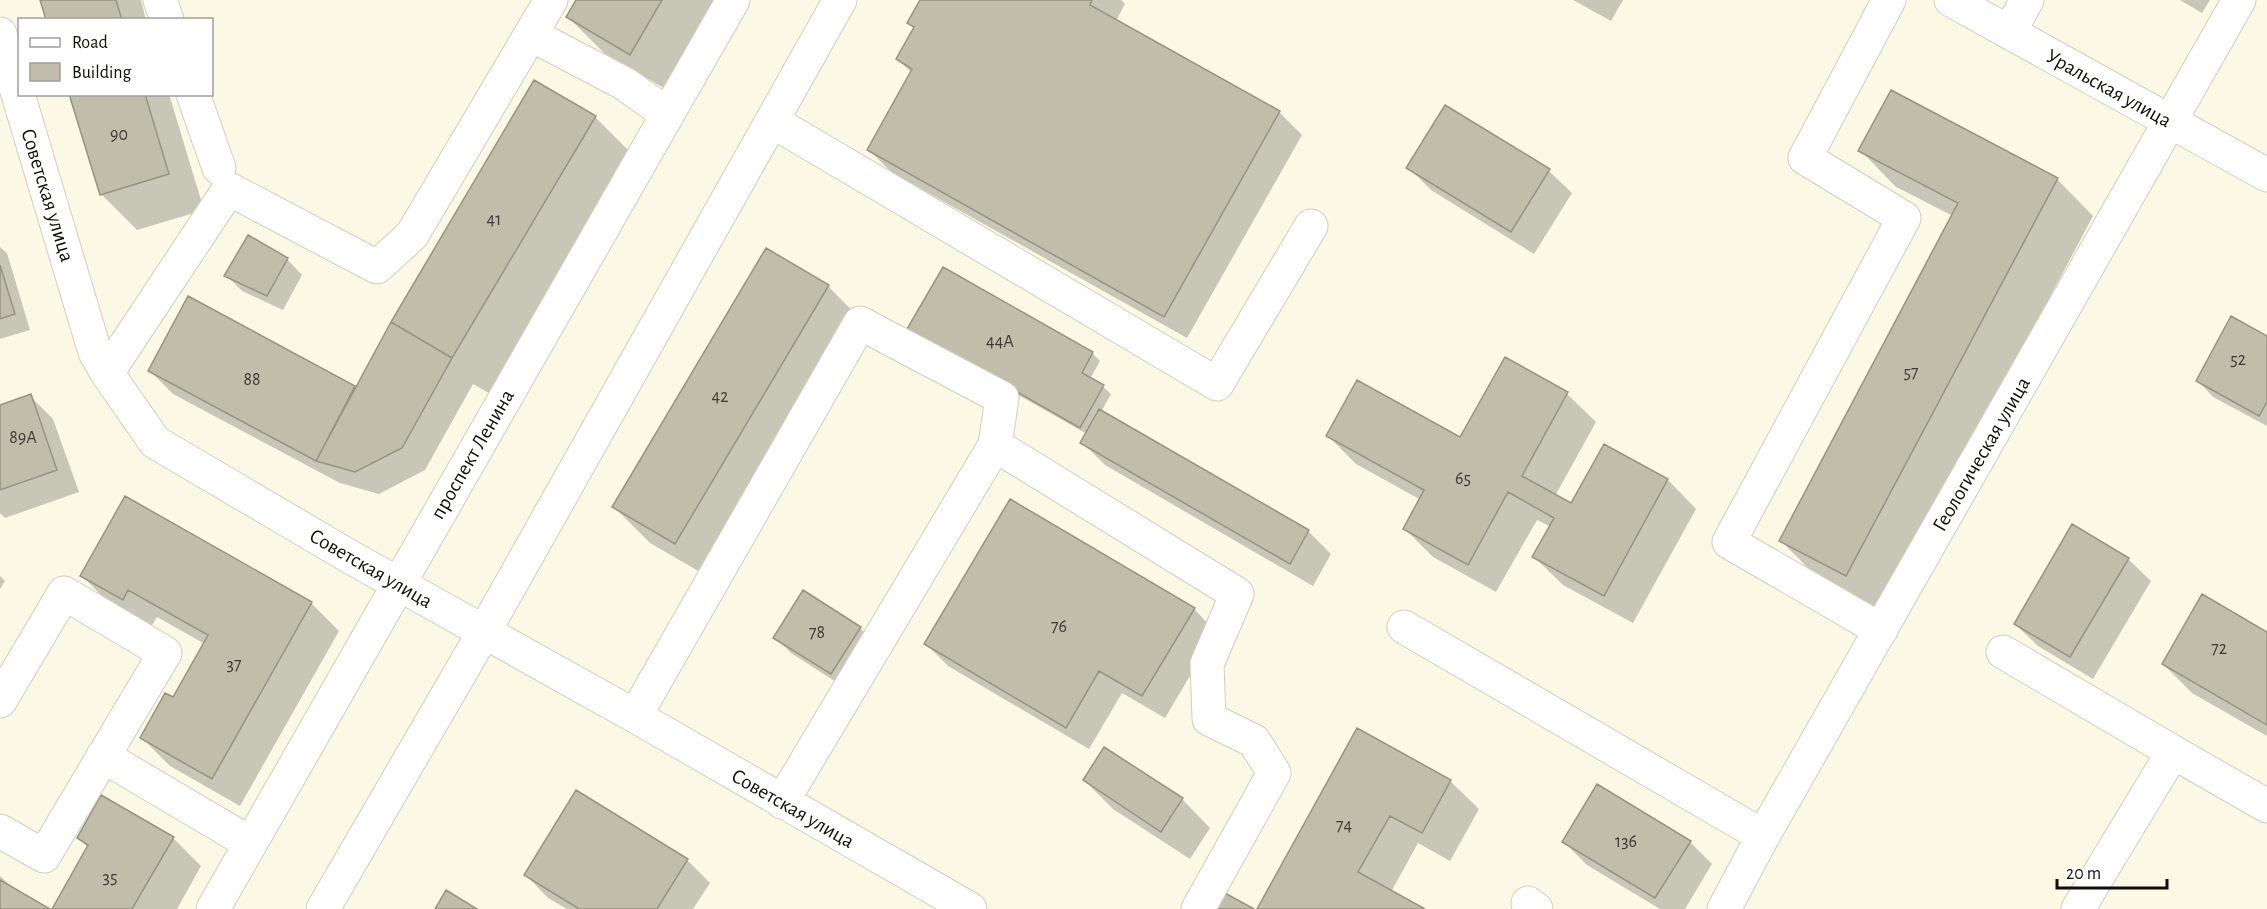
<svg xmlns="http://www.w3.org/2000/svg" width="2267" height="909" viewBox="0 0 2267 909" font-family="'Alegreya Sans',sans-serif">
	<rect width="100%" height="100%" fill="#fbf8e5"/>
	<path fill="#0003" d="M42 0H141L146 20H48Z
		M577 0H720L667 90 604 53 568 17Z
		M922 0H1121L1125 4 1116 21 1279 112 1302 135 1187 338 891 172 869 150 912 73 897 59 915 28 909 23Z
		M1573 0H1623L1611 21Z
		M2180 0H2210L2202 13Z
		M71 94H169L204 210 137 230 101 194Z
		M595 117 631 153 489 393 473 384 425 470 379 494 340 483 173 394 150 371 188 298 356 388Z
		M1860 150 2057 179 2093 216 1883 611 1817 577 1780 540 1953 216 1896 187Z
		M1408 167 1549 171 1572 193 1534 254 1431 190Z
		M0 247 7 253 30 330 0 339Z
		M287 259 302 275 283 310 242 291 226 275Z
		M943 269 1092 353 1100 361 1090 379 1103 387 1111 394 1101 412 1308 531 1331 554 1313 586 1105 465 1082 442 1087 434 916 337 908 329Z
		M828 286 864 323 712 579 650 543 614 507Z
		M2267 338V426L2213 397 2198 381Z
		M1505 359 1567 394 1596 422 1555 496 1572 505 1605 446 1668 480 1696 509 1633 623 1563 585 1534 557 1551 527 1537 520 1496 592 1433 557 1405 529 1421 500 1356 464 1328 436 1461 439Z
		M30 396 53 419 79 492 5 518 0 513V407Z
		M2128 559 2151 581 2093 679 2038 646 2015 624Z
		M0 576 5 581 0 589Z
		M82 576 311 603 339 631 240 806 170 766 142 738 173 699 205 644 157 617 151 627 110 604Z
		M1194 609 1216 632 1165 718 1122 693 1089 749 948 666 925 643Z
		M860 628 876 644 847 689 791 653 775 637Z
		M2267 633V736L2192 693 2163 664Z
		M1358 730 1450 781 1479 809 1450 861 1418 843 1391 892 1422 909H1259Z
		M1084 780 1182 799 1210 828 1190 859 1113 809Z
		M79 838H173L201 866 177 909H54L88 848Z
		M1564 842H1690L1712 864 1685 909H1660L1587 865Z
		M687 860 710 883 693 909H567L548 898 526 875Z
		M0 876 11 886 47 909H0Z"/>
	<path fill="#c1bdab" stroke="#969382" stroke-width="1.5" d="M40 0H116L122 20H46Z
		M576 0H662L630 55 566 17Z
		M920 0H1092L1090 5 1280 111 1164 317 867 150 912 69 896 59 914 27 907 23Z
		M534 80 596 116 452 358 391 322Z
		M1891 90 2058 178 1846 576 1779 541 1958 203 1858 151Z
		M69 94H145L169 174 100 195Z
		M1445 105 1550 169 1511 232 1406 168Z
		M248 235 288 258 267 296 224 276Z
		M766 248 829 285 675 544 612 507Z
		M0 265 15 314 0 319Z
		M943 267 1093 352 1082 373 1104 385 1080 428 907 329Z
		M188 296 355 386 316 461 148 371Z
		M2231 316 2267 336V402L2259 416 2196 381Z
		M391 322 452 358 402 448 355 472 316 461Z
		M1505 357 1568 392 1522 476 1571 503 1604 444 1668 479 1604 596 1532 557 1554 518 1508 492 1468 565 1403 529 1424 490 1326 436 1357 380 1460 437Z
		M31 394 57 470 0 490V405Z
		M1099 409 1309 530 1290 564 1080 443Z
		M125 496 312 602 212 779 140 738 165 693 173 697 208 635 128 590 123 600 80 576Z
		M1010 499 1195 608 1142 696 1099 671 1066 728 924 644Z
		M2072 524 2129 558 2070 657 2014 624Z
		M803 590 861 627 831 674 773 638Z
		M2202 594 2267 632V725L2162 664Z
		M1357 728 1451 780 1422 833 1390 816 1358 872 1425 909H1257Z
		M1104 747 1183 798 1161 832 1083 780Z
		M1597 784 1691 841 1655 898 1562 842Z
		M576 790 688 859 657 909H579L524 875Z
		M101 795 174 837 132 909H52L88 845 77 838Z
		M0 880 50 909H0Z
		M446 890 477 909H435Z
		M1223 892 1254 909H1213Z"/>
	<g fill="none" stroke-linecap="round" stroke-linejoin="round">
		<defs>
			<path id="minor" d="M160 0 167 20
				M1951 0 2267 175
				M2009 32 2027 0
				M0 34 95 352 107 373 155 442 352 558 635 716 970 909
				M532 35 625 84 667 114
				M193 94 219 168
				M772 121 1217 384 1311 226
				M107 373 229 189 377 267 412 235 551 0
				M1404 627 1763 836
				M1881 630 1729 542 1904 218 1805 158 1889 0
				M2003 652 2173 752
				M0 701 64 593 165 653 44 856 0 831
				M635 716 860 323 1002 398 995 445
				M103 756 250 843
				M782 802 995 445 1237 594 1207 664 1209 719 1254 741 1274 773 1198 909
				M1528 903 1536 909
				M213 909 733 0
				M323 909 484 632 840 0
				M1724 909 1763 836 2239 0
				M2078 909 2173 752 2267 806"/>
		</defs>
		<use href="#minor" stroke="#d2cebc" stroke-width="35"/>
		<use href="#minor" stroke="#fff" stroke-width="33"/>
	</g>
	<g text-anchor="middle" stroke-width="4.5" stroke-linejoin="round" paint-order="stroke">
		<g font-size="18" fill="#3c3a32">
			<text x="119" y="140">90</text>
			<text x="494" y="225">41</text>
			<text x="1000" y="347">44А</text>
			<text x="2238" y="365">52</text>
			<text x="1911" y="378">57</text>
			<text x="252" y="385">88</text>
			<text x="720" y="402">42</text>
			<text x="23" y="443">89А</text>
			<text x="1463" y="484">65</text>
			<text x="1059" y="632">76</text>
			<text x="817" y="638">78</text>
			<text x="2219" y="654">72</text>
			<text x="234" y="670">37</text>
			<text x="1344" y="831">74</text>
			<text x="1626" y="847">136</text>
			<text x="110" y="883">35</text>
		</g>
		<g font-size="21" fill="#100f09" stroke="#fff">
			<text transform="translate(2109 88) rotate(29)" y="7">Уральская улица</text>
			<text transform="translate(48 195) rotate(73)" y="7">Советская улица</text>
			<text transform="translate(472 454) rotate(-60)" y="7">проспект Ленина</text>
			<text transform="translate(1981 454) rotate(-60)" y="7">Геологическая улица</text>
			<text transform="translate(371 568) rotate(30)" y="7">Советская улица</text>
			<text transform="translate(793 808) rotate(30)" y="7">Советская улица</text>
		</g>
	</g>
	<rect x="18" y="18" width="195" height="78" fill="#ffffff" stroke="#9f9f9d" stroke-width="1.5"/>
	<rect x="30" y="38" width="30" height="9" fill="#ffffff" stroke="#9f9f9d" stroke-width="1.5"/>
	<text x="72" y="48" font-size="18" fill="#100f09">Road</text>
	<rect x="30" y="63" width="30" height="18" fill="#c1bdab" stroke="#9f9f9d" stroke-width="1.5"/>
	<text x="72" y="78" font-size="18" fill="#100f09">Building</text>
	<path d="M2057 879v9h110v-9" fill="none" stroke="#100f09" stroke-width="3"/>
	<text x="2066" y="879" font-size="18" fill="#100f09" stroke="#ffffff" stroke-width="4.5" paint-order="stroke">20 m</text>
</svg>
